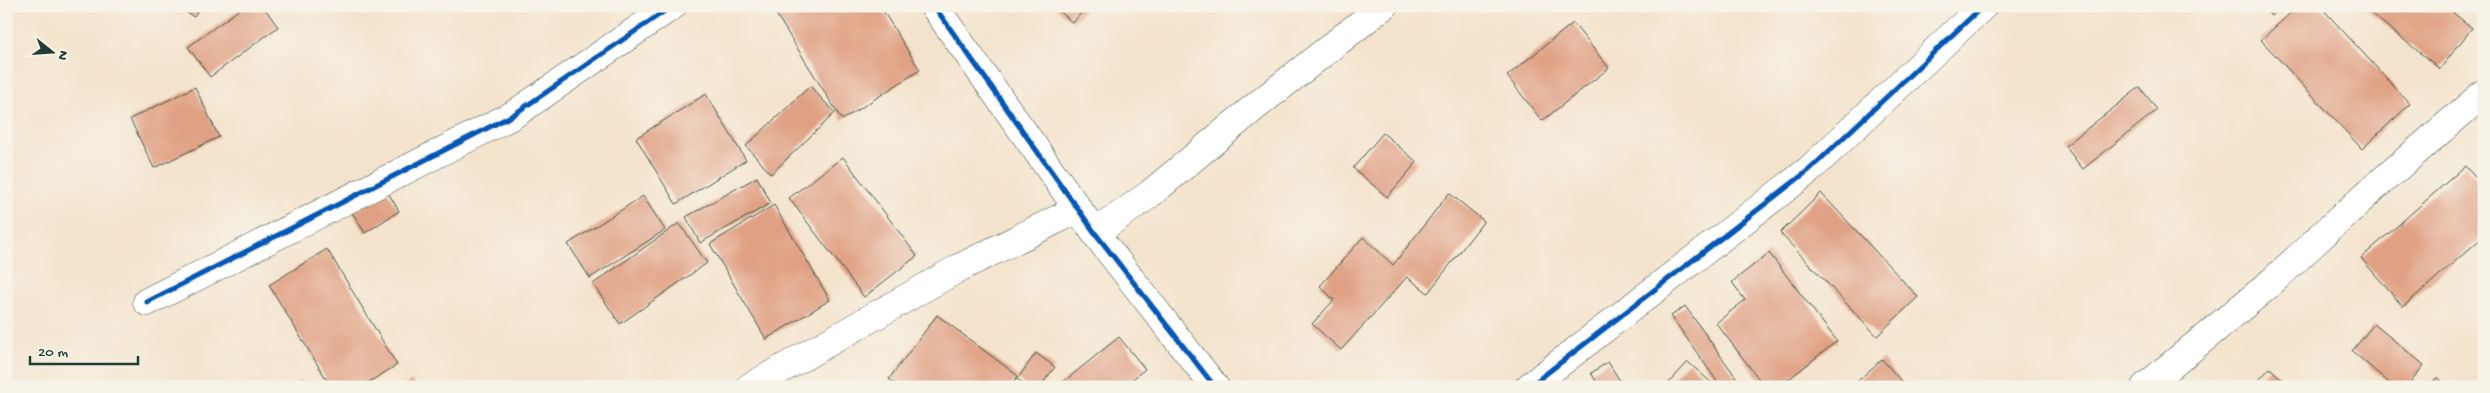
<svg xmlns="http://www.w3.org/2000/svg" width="2490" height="393" viewBox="0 0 2490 393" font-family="'Gochi Hand',sans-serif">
	<rect width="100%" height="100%" fill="#f7f3e8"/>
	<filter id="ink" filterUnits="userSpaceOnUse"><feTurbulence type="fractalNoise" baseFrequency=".02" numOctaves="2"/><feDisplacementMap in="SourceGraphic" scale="10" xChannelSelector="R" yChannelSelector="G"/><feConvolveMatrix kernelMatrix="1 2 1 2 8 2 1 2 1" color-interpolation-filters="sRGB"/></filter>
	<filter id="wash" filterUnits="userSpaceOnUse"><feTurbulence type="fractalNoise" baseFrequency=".0096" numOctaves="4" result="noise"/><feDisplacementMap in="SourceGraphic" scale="20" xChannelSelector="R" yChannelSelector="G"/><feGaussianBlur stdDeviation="1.12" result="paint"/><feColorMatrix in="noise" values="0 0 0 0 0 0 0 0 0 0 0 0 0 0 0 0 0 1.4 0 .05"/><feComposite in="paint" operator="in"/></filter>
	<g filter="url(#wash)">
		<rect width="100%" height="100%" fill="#f4e3cc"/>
		<g id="blocks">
			<path fill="#e0a083" d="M176 6H201L194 17Z
				M244 6H263L278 27 210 77 188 47Z
				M771 6H880L920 70 842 120Z
				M1054 6H1087L1073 23Z
				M2263 6H2282L2271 16Z
				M2298 6H2320L2410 104 2362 149 2261 40Z
				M2362 6H2445L2472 28 2440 69Z
				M1573 23 1609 68 1542 121 1507 76Z
				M810 86 835 113 771 174 746 146Z
				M195 87 219 137 154 168 130 119Z
				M2140 87 2157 110 2083 169 2065 146Z
				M706 94 746 160 676 204 636 138Z
				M1383 133 1417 162 1387 197 1353 168Z
				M843 157 917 256 864 297 789 198Z
				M2465 166 2484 187V236L2403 307 2361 258Z
				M757 177 771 203 700 243 686 217Z
				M387 191 399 211 365 233 352 212Z
				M1449 193 1484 221 1428 293 1407 277 1341 350 1312 324 1334 300 1320 286 1363 237 1393 265Z
				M1821 193 1918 297 1877 336 1780 233Z
				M643 196 665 230 590 278 568 244Z
				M774 205 830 300 766 339 710 244Z
				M679 223 707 263 620 324 593 284Z
				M327 249 397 365 361 387H331L269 285Z
				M1769 253 1837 341 1779 387H1765L1716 323 1745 300 1732 282Z
				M1685 306 1743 387H1721L1671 316Z
				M937 315 1018 376 1010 387H899L889 379Z
				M2374 324 2424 365 2407 387H2394L2352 351Z
				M1119 337 1145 369 1123 387H1057Z
				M1036 353 1055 367 1040 387H1028L1017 379Z
				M1882 359 1906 387H1851Z
				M1608 362 1624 387H1600L1591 373Z
				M1688 362 1716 387H1665Z
				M2270 368 2290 387H2252Z
				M2438 377 2446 387H2427Z
				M301 380 305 387H291Z
				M412 381 415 387H402Z"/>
		</g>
	</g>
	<g filter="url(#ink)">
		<use href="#blocks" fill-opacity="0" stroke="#3f564b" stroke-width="1"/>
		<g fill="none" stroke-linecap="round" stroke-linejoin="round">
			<defs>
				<path id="street" d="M934 6 1095 233 1215 387
					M1095 233 1150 194 1251 110 1383 6
					M147 302 513 115 672 6
					M750 387 959 268 1078 209
					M1529 387 1809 170 1983 6
					M2145 387 2266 287 2367 194 2484 93"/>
			</defs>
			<use href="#street" stroke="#3f564b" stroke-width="29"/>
			<use href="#street" stroke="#fff" stroke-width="28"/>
			<defs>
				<path id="cycleway" d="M934 6 1095 233 1215 387
					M147 302 513 115 672 6
					M1529 387 1809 170 1983 6"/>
			</defs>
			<use href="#cycleway" stroke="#f7f3e8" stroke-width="8"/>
			<use href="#cycleway" stroke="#0057b8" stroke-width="5"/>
		</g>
	</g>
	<rect width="2490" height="393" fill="none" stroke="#f7f3e8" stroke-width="25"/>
	<g transform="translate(52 52) rotate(107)" stroke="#f7f3e8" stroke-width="4" paint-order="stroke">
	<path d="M0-4L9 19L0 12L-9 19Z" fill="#1f3d34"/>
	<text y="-8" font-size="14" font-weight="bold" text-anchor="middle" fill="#1f3d34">N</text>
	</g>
	<path d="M30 356v8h108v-8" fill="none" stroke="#1f3d34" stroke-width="2.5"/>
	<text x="38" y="356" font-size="15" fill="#1f3d34" stroke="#f7f3e8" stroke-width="4" paint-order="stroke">20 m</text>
</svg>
